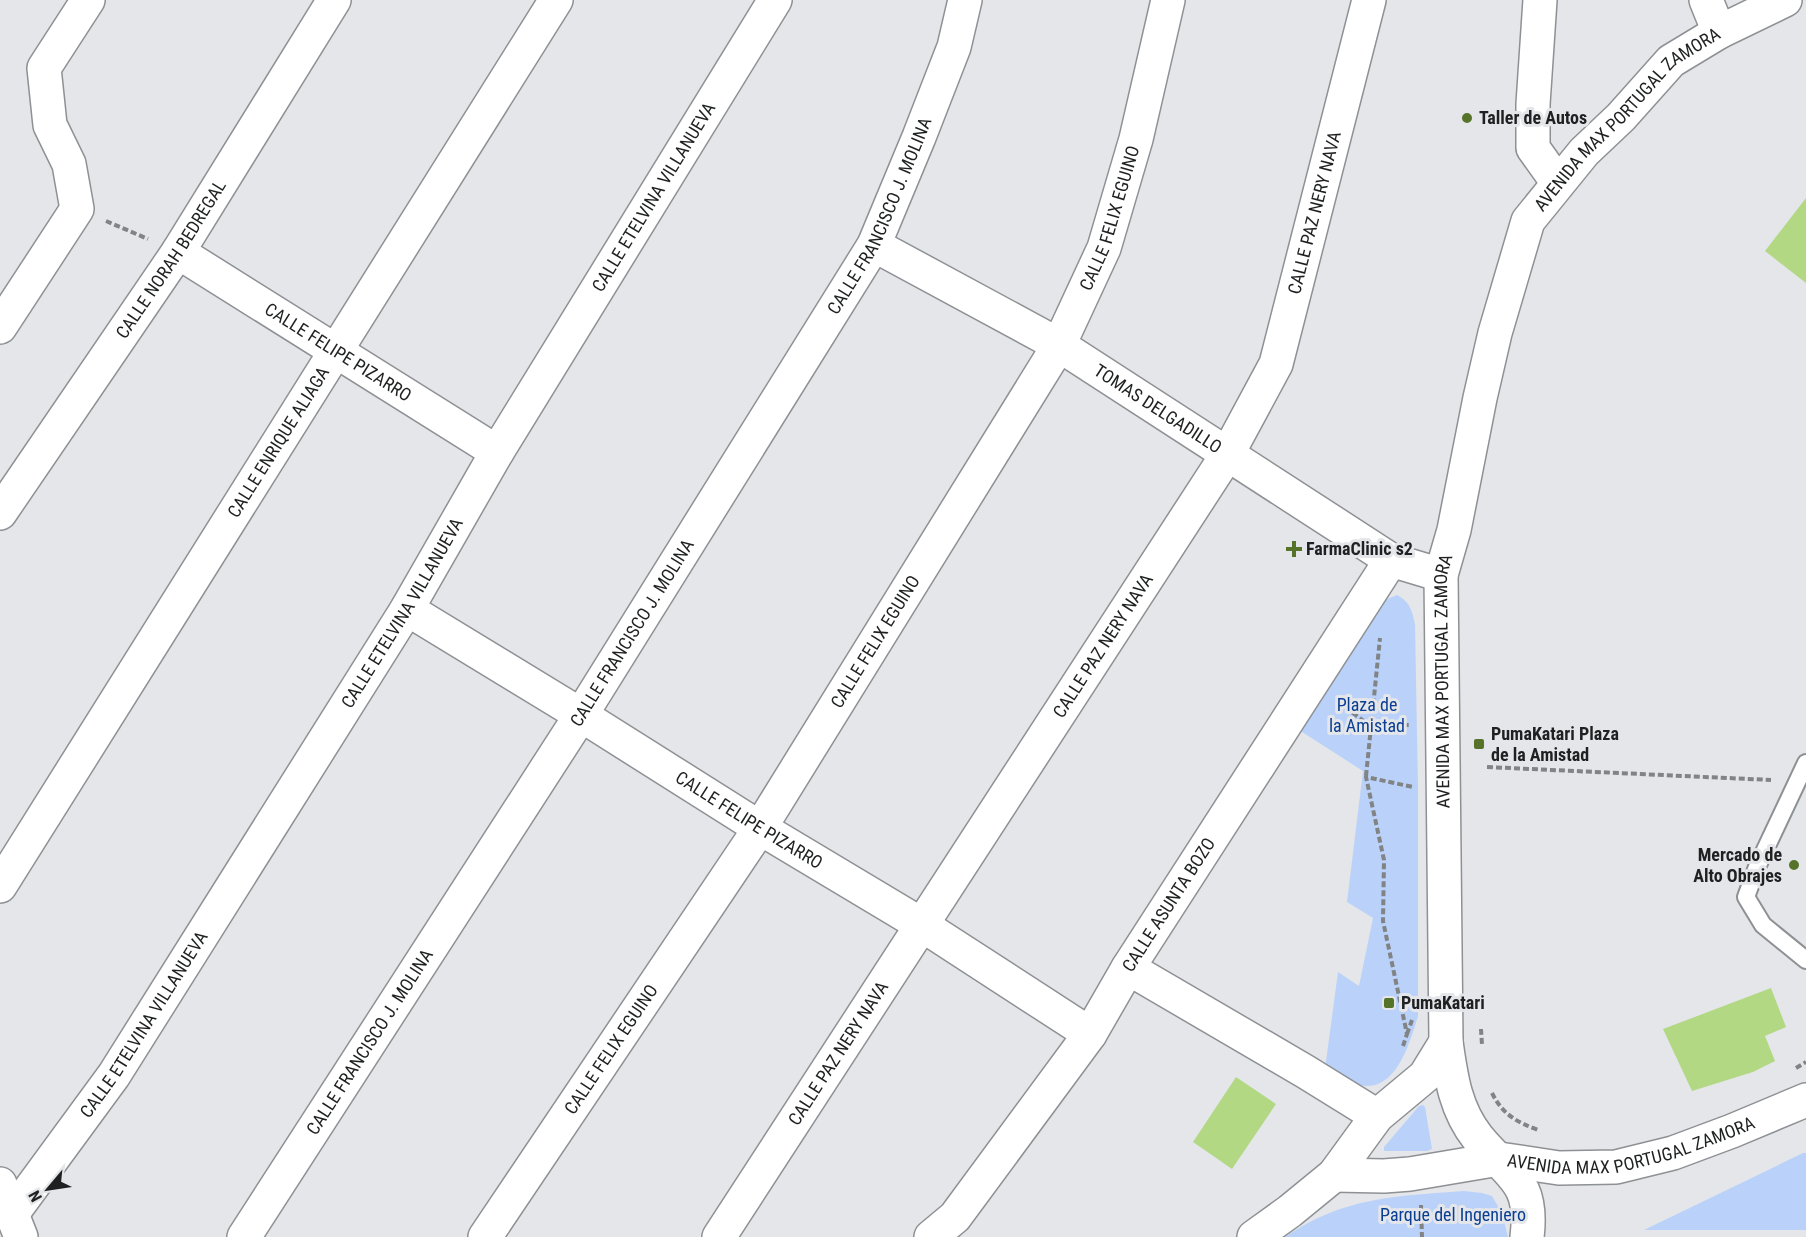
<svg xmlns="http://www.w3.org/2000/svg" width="1806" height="1237" viewBox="0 0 1806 1237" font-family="'Roboto Condensed',sans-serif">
	<rect width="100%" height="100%" fill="#e4e6ea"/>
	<path fill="#bad2f9" d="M1397 595C1410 602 1412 610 1415 624L1418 788V1016C1410 1042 1396 1094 1359 1085 1348 1083 1336 1074 1325 1069L1338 972 1359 986 1373 918 1347 902 1363 771 1299 730 1376 609 1385 600Z
		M1423 1105 1425 1107 1432 1149 1427 1151H1384V1147L1419 1106Z
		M1803 1153H1806V1230H1644Z
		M1464 1191 1482 1193 1492 1196 1502 1213 1508 1237H1285C1343 1197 1396 1196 1464 1191Z"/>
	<path fill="#b2d884" d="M1806 198V283L1765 251Z
		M1771 988 1786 1027 1765 1036 1775 1061 1753 1072 1692 1091 1663 1029Z
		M1236 1077 1276 1104 1232 1169 1193 1142Z"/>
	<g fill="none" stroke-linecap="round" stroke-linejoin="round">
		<defs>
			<path id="lane" d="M1806 763 1757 867 1746 897 1763 925 1806 960"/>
			<g id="street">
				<path d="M1540 0 1533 104V148L1558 183"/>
				<path d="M1706 0 1719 32"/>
				<path id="s1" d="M874 245 1059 345 1391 560 1441 575"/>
				<path id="s2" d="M178 252 497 452"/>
				<path d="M0 327 77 209 69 164 50 125 44 68 88 0"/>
				<path id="s3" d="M0 513 178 252 334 0"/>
				<path id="s4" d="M407 609 581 715 760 828 922 925 1090 1034"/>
				<path id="s5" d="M0 886 556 0"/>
				<path d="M1128 968 1306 1072 1377 1116"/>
				<path id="s6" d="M1334 1175 1384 1176 1410 1174 1499 1159 1559 1168 1616 1167 1673 1153 1732 1131 1806 1100"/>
				<path d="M0 1184 21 1237"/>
				<path id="s7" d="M12 1214 114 1075 407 609 497 452 775 0"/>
				<path id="s8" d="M244 1237 581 715 874 245 919 137 954 47 965 0"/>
				<path id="s9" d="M485 1237 760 828 1059 345 1104 248 1136 139 1168 0"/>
				<path id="s10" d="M719 1237 1227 455 1276 364 1369 0"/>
				<path id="s11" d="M931 1237 955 1217 1090 1034 1128 968 1391 560"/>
				<path d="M1254 1237 1290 1211 1334 1175 1377 1116 1425 1076 1446 1042"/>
				<path id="s12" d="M1527 1237C1534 1180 1509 1176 1478 1138 1455 1109 1451 1077 1446 1042L1441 575 1454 530 1480 398 1495 333 1528 221 1584 152 1621 117 1671 61 1719 32 1785 0"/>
			</g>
		</defs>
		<use href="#lane" stroke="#8e9194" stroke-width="20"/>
		<use href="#street" stroke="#8e9194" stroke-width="36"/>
		<path stroke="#818385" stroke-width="4" stroke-dasharray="6 3" stroke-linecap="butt" d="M106 221 148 239
			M1338 702 1365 722 1371 725H1410
			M1487 767 1771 780
			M1366 776 1380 638
			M1481 1029 1482 1045
			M1407 1034 1412 1020
			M1403 1046 1407 1034 1383 921 1384 860 1366 777 1413 787
			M1796 1068 1806 1062
			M1492 1093C1503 1115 1517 1122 1538 1130
			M1421 1205 1422 1237"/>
		<use href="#lane" stroke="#fff" stroke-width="16"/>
		<use href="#street" stroke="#fff" stroke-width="33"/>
	</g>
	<g fill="#557329" stroke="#e4e6ea" stroke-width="2">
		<circle cx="1467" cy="118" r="6"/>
		<path d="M1291 540h6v6h6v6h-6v6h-6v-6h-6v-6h6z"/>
		<rect x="1473" y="738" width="12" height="12" rx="3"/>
		<circle cx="1794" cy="865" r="6"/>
		<rect x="1383" y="997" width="12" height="12" rx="3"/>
	</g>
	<g text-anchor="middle" stroke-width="6" stroke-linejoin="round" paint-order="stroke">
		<g font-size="18" font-weight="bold" fill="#1f2021" stroke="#e4e6ea" text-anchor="start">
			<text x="1479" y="124">Taller de Autos</text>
			<text x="1306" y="555">FarmaClinic s2</text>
			<text x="1491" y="740">PumaKatari Plaza<tspan x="1491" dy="21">de la Amistad</tspan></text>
			<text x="1782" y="861" text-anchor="end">Mercado de<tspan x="1782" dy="21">Alto Obrajes</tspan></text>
			<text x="1401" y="1009">PumaKatari</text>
		</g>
		<g font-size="18" fill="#1f2021" stroke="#e4e6ea">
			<text dy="6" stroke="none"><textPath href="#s12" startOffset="1194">AVENIDA MAX PORTUGAL ZAMORA</textPath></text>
			<text dy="6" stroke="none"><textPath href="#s7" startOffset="1203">CALLE ETELVINA VILLANUEVA</textPath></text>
			<text dy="6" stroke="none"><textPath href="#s10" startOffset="1192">CALLE PAZ NERY NAVA</textPath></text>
			<text dy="6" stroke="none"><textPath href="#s8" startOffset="1204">CALLE FRANCISCO J. MOLINA</textPath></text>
			<text dy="6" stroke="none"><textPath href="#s9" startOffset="1198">CALLE FELIX EGUINO</textPath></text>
			<text dy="6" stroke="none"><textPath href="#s3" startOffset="306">CALLE NORAH BEDREGAL</textPath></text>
			<text dy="6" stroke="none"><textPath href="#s2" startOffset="189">CALLE FELIPE PIZARRO</textPath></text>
			<text dy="6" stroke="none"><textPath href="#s1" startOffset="328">TOMAS DELGADILLO</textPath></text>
			<text dy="6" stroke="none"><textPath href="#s5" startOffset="524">CALLE ENRIQUE ALIAGA</textPath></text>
			<text dy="6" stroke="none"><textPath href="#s7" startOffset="717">CALLE ETELVINA VILLANUEVA</textPath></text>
			<text dy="6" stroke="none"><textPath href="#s8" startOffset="718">CALLE FRANCISCO J. MOLINA</textPath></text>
			<text dy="6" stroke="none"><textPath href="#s9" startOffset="712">CALLE FELIX EGUINO</textPath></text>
			<text dy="6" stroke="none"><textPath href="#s10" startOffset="705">CALLE PAZ NERY NAVA</textPath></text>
			<text dy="6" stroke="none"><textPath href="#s12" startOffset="580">AVENIDA MAX PORTUGAL ZAMORA</textPath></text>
			<text dy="6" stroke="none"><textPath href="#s4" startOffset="402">CALLE FELIPE PIZARRO</textPath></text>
			<text dy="6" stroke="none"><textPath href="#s11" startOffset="410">CALLE ASUNTA BOZO</textPath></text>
			<text dy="6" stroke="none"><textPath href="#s7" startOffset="231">CALLE ETELVINA VILLANUEVA</textPath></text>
			<text dy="6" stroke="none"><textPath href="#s8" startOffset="232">CALLE FRANCISCO J. MOLINA</textPath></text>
			<text dy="6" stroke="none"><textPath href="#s9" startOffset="226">CALLE FELIX EGUINO</textPath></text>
			<text dy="6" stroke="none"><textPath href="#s10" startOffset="219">CALLE PAZ NERY NAVA</textPath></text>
			<text dy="6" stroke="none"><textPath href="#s6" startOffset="302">AVENIDA MAX PORTUGAL ZAMORA</textPath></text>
		</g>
		<g font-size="18" fill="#0a3e92" stroke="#e4e6ea">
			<text x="1367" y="711">Plaza de<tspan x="1367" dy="21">la Amistad</tspan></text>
			<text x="1453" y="1221">Parque del Ingeniero</text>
		</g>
	</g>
	<g transform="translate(48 1189) rotate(241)" stroke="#e4e6ea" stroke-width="4.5" paint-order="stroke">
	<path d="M0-4.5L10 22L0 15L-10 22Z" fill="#1f2021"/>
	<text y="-9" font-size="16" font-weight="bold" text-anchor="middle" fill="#1f2021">N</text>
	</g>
</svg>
